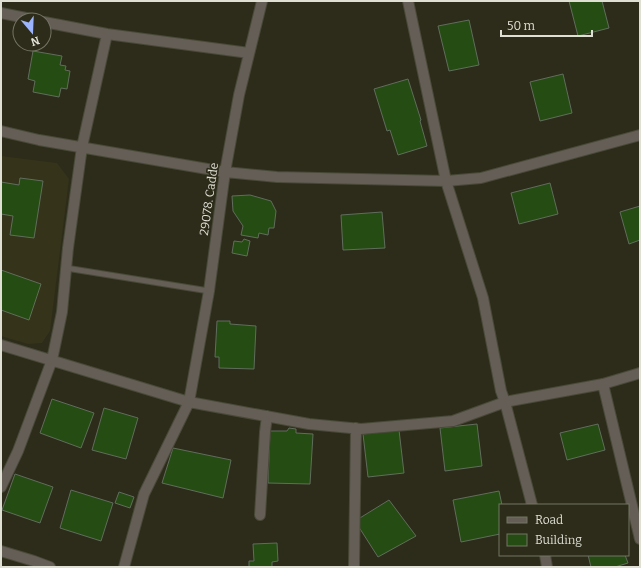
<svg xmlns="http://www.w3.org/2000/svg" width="641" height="568" viewBox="0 0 641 568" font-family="Bitter,serif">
	<rect width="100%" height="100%" fill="#2d2c1a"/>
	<path fill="#35331a" d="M1 156 57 163 69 179 50 331 42 343 28 344 1 336Z"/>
	<path fill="#254c13" stroke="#616d5c" d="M569 1H602L609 28 578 36Z
		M469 20 479 65 449 71 438 26Z
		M33 51 62 56 60 65 66 66 65 70 70 71 67 89 61 88 59 97 33 92 35 81 28 79Z
		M563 74 572 113 540 121 530 82Z
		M408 79 421 120 420 121 427 146 398 155 390 130 387 131 374 89Z
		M20 178 43 181 34 238 10 235 13 216 1 214V182L19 185Z
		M550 183 558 214 519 224 511 193Z
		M250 195 271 201 276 211 274 228H269L268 235 259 233 258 238 241 235 243 226 233 211 232 196Z
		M640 206V240L629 244 620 212Z
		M382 212 385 248 343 250 341 215Z
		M244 239 250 241 247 256 232 253 234 241 242 242Z
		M1 270 41 284 29 320 1 310Z
		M217 321H230V324L256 326 254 369 219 368V357H215Z
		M52 399 94 413 81 448 40 433Z
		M104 408 138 418 126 459 92 450Z
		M477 424 482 466 445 471 440 428Z
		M598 424 605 450 567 460 560 433Z
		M289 428 296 429V433L313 434 310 484 268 483 270 431H287Z
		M399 430 404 473 368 477 363 434Z
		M173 448 231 460 223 498 162 483Z
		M15 474 53 487 40 523 2 510Z
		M71 490 113 503 101 541 60 528Z
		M499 491 502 505H500V534L461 542 453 500Z
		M119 492 134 497 130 508 115 503Z
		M389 500 416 536 378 557 355 521Z
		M277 543 278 561 272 562V567H249V561H254L253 544Z
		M588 555H625L628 563 615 567H591Z"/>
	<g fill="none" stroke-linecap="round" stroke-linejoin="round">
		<defs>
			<path id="lane" d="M66 268 209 291"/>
			<path id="street" d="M408 1 446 181 483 298 501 391 505 402 532 505
				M1 13 36 20
				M44 22 107 34 249 53
				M1 131 39 140 225 172 277 177 446 181 481 178 640 135
				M1 345 189 402 309 424 361 429 453 421 505 402 603 384 640 373
				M603 384 640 539
				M1 487 18 451 52 360 62 312 68 248 82 147 107 34
				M260 515 265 432 267 416
				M1 551 34 561 50 567
				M545 555 547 567
				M124 567 144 494 189 402 209 291 225 172 239 95 262 1
				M354 567 356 428"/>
		</defs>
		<use href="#lane" stroke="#494938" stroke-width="7"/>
		<use href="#street" stroke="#494938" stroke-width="12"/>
		<use href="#lane" stroke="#645e57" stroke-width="5"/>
		<use href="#street" stroke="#645e57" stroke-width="10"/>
	</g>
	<g text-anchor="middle" stroke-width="3.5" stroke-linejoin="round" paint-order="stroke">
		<g font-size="12" fill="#dfdfd4" stroke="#2d2c1a">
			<text transform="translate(209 199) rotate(-82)" y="4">29078. Cadde</text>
		</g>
	</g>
	<rect width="641" height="568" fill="none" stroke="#dfdfd4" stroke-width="4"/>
	<rect x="499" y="504" width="130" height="52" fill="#2d2c1a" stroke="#747464"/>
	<rect x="507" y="517" width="20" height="6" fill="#645e57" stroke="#747464"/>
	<text x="535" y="524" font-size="12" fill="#dfdfd4">Road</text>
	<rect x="507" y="534" width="20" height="12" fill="#254c13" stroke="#747464"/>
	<text x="535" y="544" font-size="12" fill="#dfdfd4">Building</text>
	<g transform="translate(32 32) rotate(161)"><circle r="19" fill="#2d2c1a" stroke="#747464"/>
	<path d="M0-3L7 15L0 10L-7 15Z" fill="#9cb4fd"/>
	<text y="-6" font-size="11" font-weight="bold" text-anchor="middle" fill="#dfdfd4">N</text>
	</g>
	<path d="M501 30v6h91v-6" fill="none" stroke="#dfdfd4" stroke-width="2"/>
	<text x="507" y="30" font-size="12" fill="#dfdfd4" stroke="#2d2c1a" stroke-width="3" paint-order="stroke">50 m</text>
</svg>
